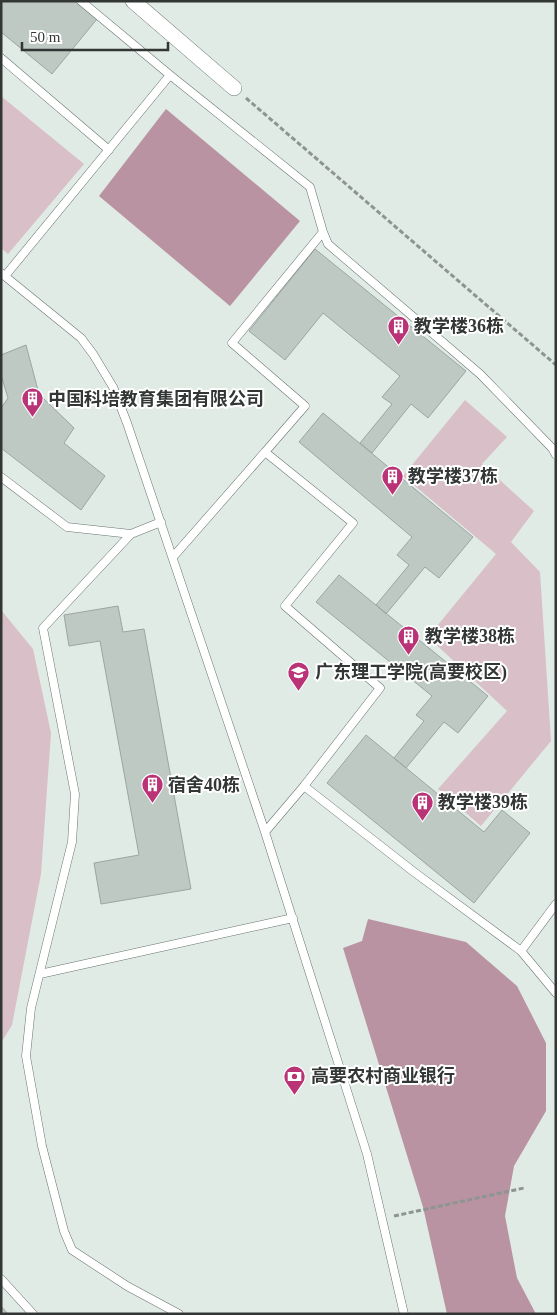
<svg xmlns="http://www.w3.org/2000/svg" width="557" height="1315" viewBox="0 0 557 1315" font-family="'Times New Roman','Noto Sans SC',serif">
	<rect width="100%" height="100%" fill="#e0ebe5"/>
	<path fill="#d9bfc8" d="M1 96 84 164 8 254 1 248Z
		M465 400 507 437 482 464 534 511 511 542 540 572 551 741 481 826 438 789 507 711 428 637 496 554 403 476Z
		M1 610 33 649 51 733 41 874 12 1025 1 1043Z"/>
	<path fill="#b993a1" d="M166 109 300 221 230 306 99 196Z
		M368 919 466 942 517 986 546 1043V1111L514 1166 505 1216 517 1278 536 1314H447L423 1207 343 948 362 941Z"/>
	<path fill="#bec9c3" stroke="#9ba6a0" d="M1 1H76L97 19 52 74 1 32Z
		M315 249 466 371 428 418 411 404 372 453 360 443 392 404 382 397 400 376 323 313 285 360 249 331Z
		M26 345 39 394 74 428 64 443 105 476 81 510 1 448V408L8 398 1 375V355Z
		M323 413 473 537 439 578 425 567 386 614 376 605 409 565 397 555 412 537 299 442Z
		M339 575 488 696 458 733 444 722 406 768 394 758 424 721 416 715 432 696 316 602Z
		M118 606 123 632 144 629 191 889 101 904 94 863 139 855 100 641 69 646 64 615Z
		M366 735 484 832 502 810 530 833 474 903 327 783Z
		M1 1306 8 1314H1Z"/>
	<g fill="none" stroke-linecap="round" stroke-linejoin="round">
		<defs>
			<path id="service" d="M81 1 170 75
				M1 58 109 150
				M323 232 328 244 480 374 552 448 556 455
				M1 273 81 338 93 354 113 387 127 423 265 832 367 1154 404 1314
				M5 276 170 75 310 187 323 232 232 343 305 406 265 452
				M1 477 67 527 131 534 161 522
				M131 534 43 628 75 794 72 842 31 1008 26 1056 42 1146 64 1231 72 1250 127 1286 179 1314
				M173 557 265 452 353 523 285 606 380 688 304 786 265 832
				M304 786 414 872 521 951 556 993
				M521 951 556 904
				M40 974 293 918
				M1 1279 33 1314"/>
			<path id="minor" d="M133 1 234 88"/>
		</defs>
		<use href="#service" stroke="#6a746f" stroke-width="9"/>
		<use href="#minor" stroke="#6a746f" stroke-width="16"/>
		<path stroke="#8d9591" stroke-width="3" stroke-dasharray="5 2.5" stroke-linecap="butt" d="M246 98 556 365
			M394 1216 524 1188"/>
		<use href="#service" stroke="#fff" stroke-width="8"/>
		<use href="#minor" stroke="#fff" stroke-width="15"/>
	</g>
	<defs>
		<symbol id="building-pin" viewBox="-11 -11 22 30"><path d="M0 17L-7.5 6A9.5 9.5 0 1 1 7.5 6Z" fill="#b93376" stroke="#fff"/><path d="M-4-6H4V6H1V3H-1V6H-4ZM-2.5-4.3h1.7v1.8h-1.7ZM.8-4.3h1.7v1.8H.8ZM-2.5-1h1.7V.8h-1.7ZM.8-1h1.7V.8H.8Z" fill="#fff"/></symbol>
		<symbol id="university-pin" viewBox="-11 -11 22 30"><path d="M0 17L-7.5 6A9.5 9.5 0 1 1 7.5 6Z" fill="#b93376" stroke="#fff"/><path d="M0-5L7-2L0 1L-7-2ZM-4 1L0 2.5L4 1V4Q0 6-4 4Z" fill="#fff"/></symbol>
		<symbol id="bank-pin" viewBox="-11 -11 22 30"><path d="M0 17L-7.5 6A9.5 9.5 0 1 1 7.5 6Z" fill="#b93376" stroke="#fff"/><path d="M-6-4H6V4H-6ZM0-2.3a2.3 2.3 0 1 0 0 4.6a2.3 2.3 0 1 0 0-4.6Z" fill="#fff"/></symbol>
	</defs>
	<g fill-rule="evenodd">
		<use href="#building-pin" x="386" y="314" width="25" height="34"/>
		<use href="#building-pin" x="20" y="386" width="25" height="34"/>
		<use href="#building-pin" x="380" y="464" width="25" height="34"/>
		<use href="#building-pin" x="396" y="624" width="25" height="34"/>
		<use href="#university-pin" x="286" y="660" width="25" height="34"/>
		<use href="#building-pin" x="140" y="772" width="25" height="34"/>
		<use href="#building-pin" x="410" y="790" width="25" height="34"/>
		<use href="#bank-pin" x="282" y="1064" width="25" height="34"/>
	</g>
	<g text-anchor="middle" stroke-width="4" stroke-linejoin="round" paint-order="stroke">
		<g font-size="18" font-weight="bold" fill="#323634" stroke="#fff" text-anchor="start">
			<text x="414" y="332">教学楼36栋</text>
			<text x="48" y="405">中国科培教育集团有限公司</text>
			<text x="408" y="482">教学楼37栋</text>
			<text x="425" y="642">教学楼38栋</text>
			<text x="315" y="678">广东理工学院(高要校区)</text>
			<text x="168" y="791">宿舍40栋</text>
			<text x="438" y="808">教学楼39栋</text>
			<text x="311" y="1082">高要农村商业银行</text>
		</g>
	</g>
	<rect width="557" height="1315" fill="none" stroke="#323634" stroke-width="5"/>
	<path d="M22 42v8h146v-8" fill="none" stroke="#323634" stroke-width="2.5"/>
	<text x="30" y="42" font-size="15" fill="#323634" stroke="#ffffff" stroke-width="4" paint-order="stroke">50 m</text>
</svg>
